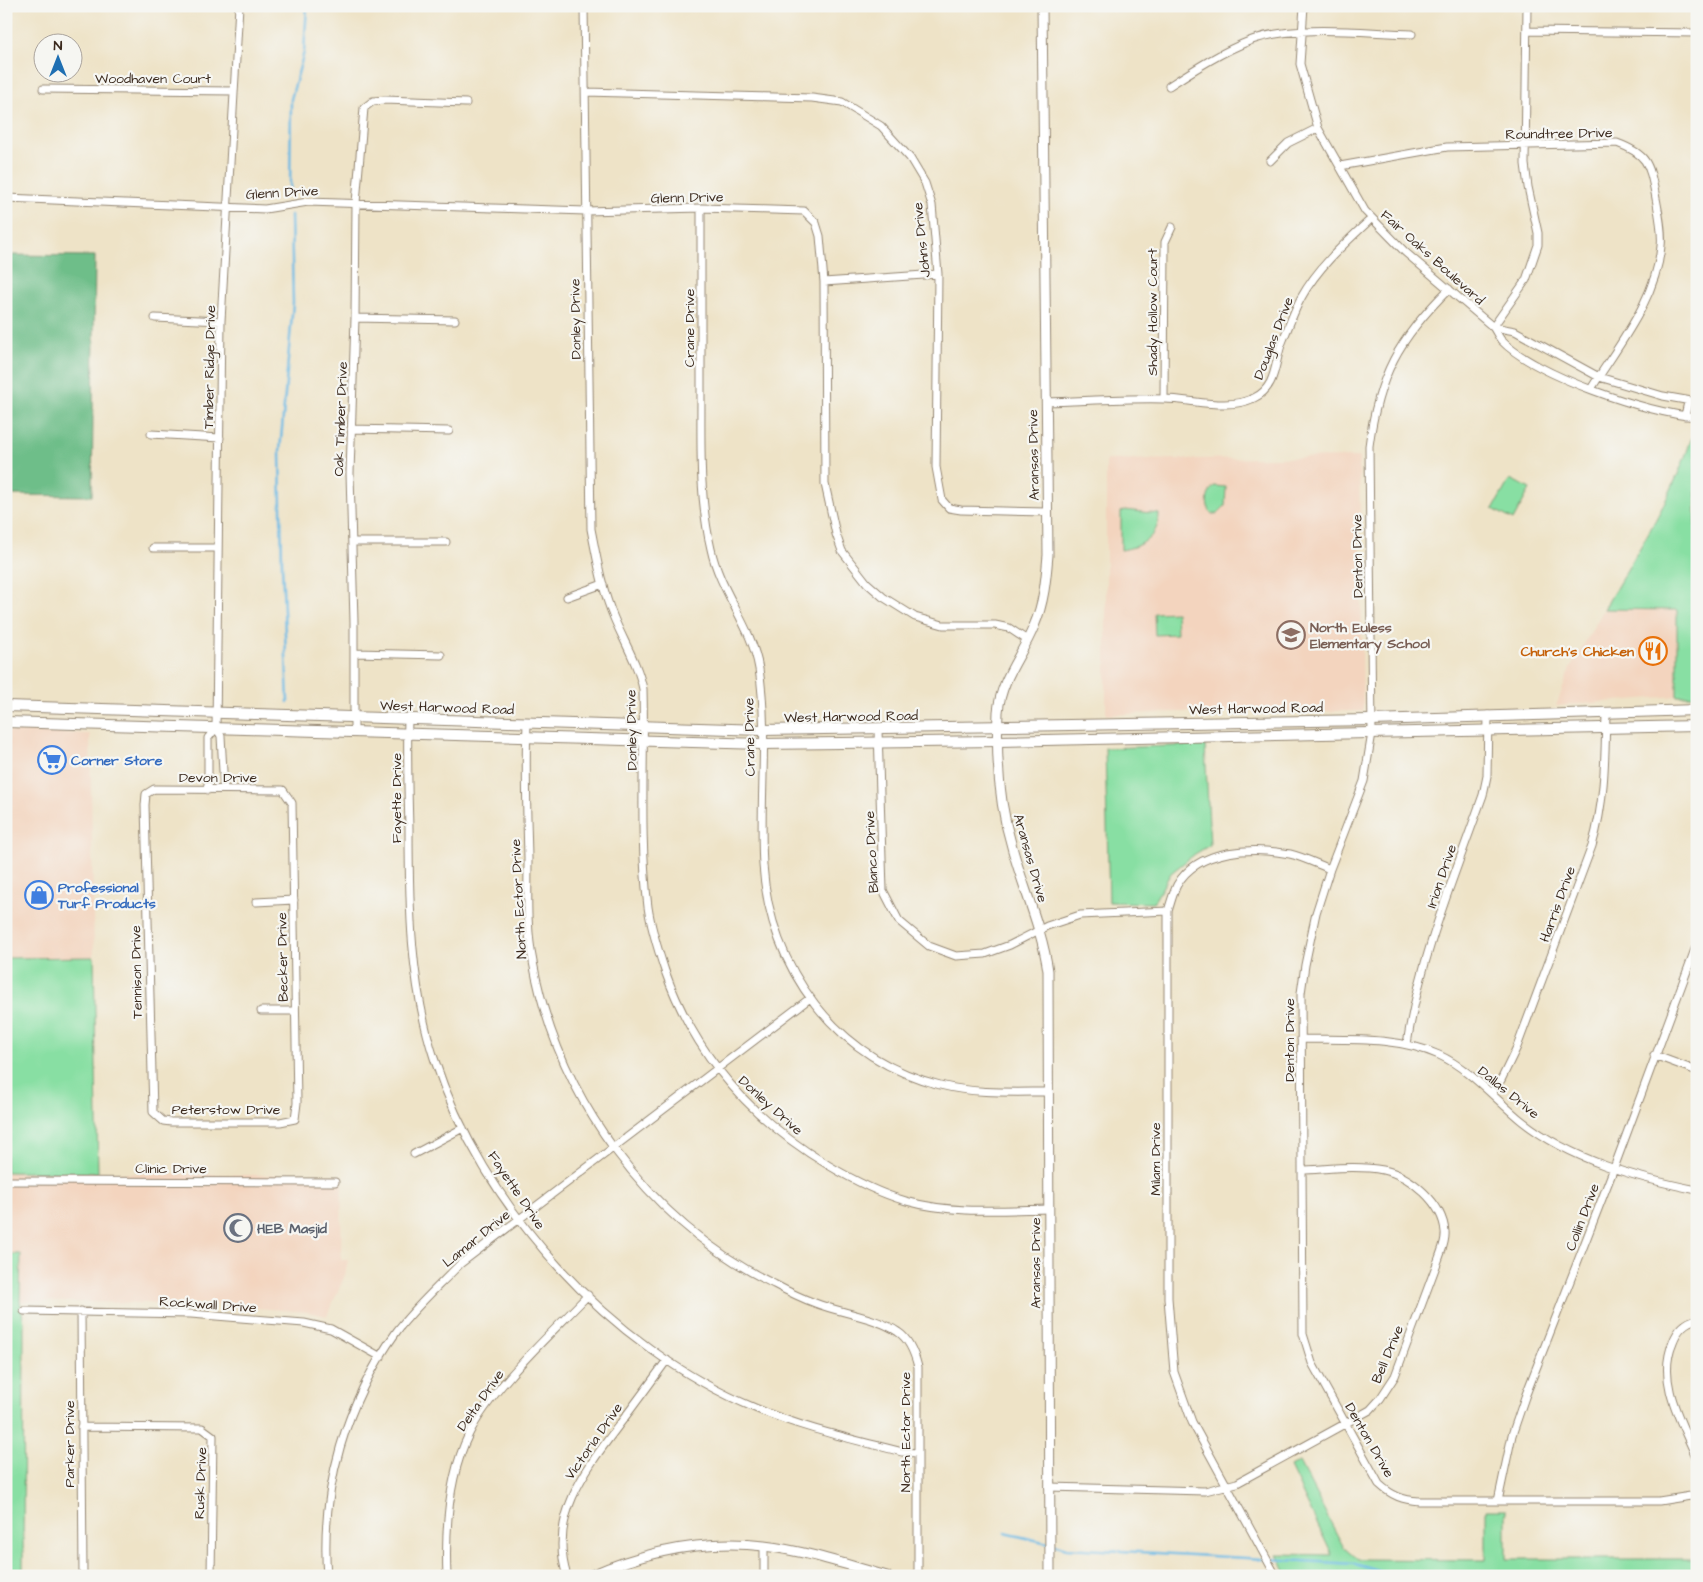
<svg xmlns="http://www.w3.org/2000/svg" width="1703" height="1582" viewBox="0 0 1703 1582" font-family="'Architects Daughter',sans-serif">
	<rect width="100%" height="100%" fill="#f6f6f2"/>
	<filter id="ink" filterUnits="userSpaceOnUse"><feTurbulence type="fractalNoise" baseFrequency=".02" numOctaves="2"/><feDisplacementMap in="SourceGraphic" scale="10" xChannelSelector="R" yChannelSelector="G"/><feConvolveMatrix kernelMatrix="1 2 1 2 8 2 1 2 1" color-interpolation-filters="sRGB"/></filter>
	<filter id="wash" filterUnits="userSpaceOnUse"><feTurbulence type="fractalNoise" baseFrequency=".0096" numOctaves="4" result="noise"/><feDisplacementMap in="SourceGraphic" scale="20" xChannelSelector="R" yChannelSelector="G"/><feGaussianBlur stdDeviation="1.12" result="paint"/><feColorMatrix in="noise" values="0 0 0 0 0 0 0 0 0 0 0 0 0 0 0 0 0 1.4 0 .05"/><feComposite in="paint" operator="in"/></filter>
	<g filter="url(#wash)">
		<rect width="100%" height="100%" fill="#eee3c7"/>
		<path fill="#f3d4be" d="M1359 457 1363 711 1176 712 1106 715V460Z
			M1604 609 1677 610V696L1556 706 1570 669Z
			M6 731 90 734 94 957 6 958Z
			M6 1172 342 1176 341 1260H348L345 1275 327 1316 307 1312 208 1304 20 1301 21 1254H6Z"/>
		<path fill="#88dfa3" stroke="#628460" d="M1695 427 1697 696H1677V610L1604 609C1638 550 1676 493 1695 427Z
			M1510 479 1530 489 1513 520 1493 509Z
			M1214 486 1226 487 1225 506 1217 514H1212C1205 505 1206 495 1214 486Z
			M1125 510 1159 514C1159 537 1141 547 1121 550V512Z
			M1176 612 1177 634 1155 635 1154 613Z
			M1205 745 1210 845 1195 854 1171 873 1153 903 1109 902 1105 748Z
			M94 957 98 1173 6 1172V958Z
			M6 1254H21L20 1301 24 1322 23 1576H6Z
			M1299 1462 1343 1546 1358 1559 1486 1560V1510H1506V1559H1697V1576H1287L1277 1554 1332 1555 1290 1467Z"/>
		<path fill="#6ebe89" stroke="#547454" d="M6 255 95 256 92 496 6 495Z"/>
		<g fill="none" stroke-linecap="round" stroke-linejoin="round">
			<path stroke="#69b9e4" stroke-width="2.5" d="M290 192 291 99 304 52 307 6
				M288 702 282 565 280 451 293 303 291 215
				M1005 1533 1048 1543
				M1053 1544 1067 1548 1355 1564 1395 1576"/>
		</g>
	</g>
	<g filter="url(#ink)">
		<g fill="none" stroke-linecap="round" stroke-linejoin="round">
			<defs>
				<path id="minor" d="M584 6 591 529C597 559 602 590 614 618 624 642 638 664 643 689 645 761 639 835 648 907 651 928 658 950 665 971 695 1055 751 1119 828 1165 853 1180 878 1193 906 1201 952 1214 1001 1210 1049 1209
					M1304 6 1300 64 1318 128 1365 211 1405 252 1493 327C1496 331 1498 336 1501 340 1534 375 1649 414 1697 417
					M1527 31 1697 33
					M1169 86C1195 69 1223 51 1252 40 1297 24 1365 33 1412 34
					M43 89 234 91
					M586 92 812 98 842 102 881 126 910 158 925 183 932 205 938 274 936 467 942 500 949 508 961 510 1047 512
					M1270 161 1288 143 1318 128
					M1340 166 1447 147 1617 143C1647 154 1649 163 1655 193 1658 210 1663 230 1661 246 1656 300 1619 344 1591 389
					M6 198 265 209 308 202 586 211 701 208 804 211 816 223 820 236 824 282 825 484 836 534 842 551 867 583 883 597 915 617 943 625H995L1009 628 1027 640
					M701 208C701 270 701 331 701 393 701 445 699 498 711 549 720 592 752 626 759 669 769 733 759 800 763 865 770 969 836 1059 940 1085 976 1094 1012 1092 1048 1092
					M824 282 938 274
					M1449 289C1399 338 1378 376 1369 446L1372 733 1364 781 1330 869 1316 913 1305 965 1301 993 1303 1334 1312 1363 1379 1484C1392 1496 1403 1500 1419 1501H1659L1697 1495
					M155 318 221 321
					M355 318 455 320
					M1493 327 1526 280 1538 245V233L1528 187 1525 164 1527 6
					M1493 327 1515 331 1599 377 1663 396 1697 402
					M1164 399 1165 242 1172 227
					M1046 402C1085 401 1125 398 1164 399 1192 399 1227 411 1254 398 1278 387 1274 360 1283 340 1289 326 1294 311 1301 298 1318 267 1345 243 1371 219
					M1685 416 1688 402
					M351 429 449 431
					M151 434 220 438
					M353 542H446
					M153 548H217
					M567 597 603 584
					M355 653 441 655
					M408 719C407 755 408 792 409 828 409 904 410 984 434 1058 482 1207 610 1348 755 1408 802 1428 852 1439 902 1452L917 1453
					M527 724C525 769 527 813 528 858 528 892 526 928 533 962 558 1098 649 1223 774 1284 787 1291 801 1298 815 1303 840 1313 877 1317 898 1332 909 1339 915 1355 918 1367V1576
					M216 728 221 321 239 6
					M216 728 221 736 224 789
					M878 730 883 890 899 921 929 946 956 956 985 954 1010 945 1047 926 1080 915 1168 911
					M354 732V622L350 473 355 318 356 203 364 108 373 101 385 100 466 103
					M154 789 283 790 292 803 297 1103 295 1119 280 1122H171L163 1121 153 1112 145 805 146 794Z
					M208 790V738L216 728
					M256 902 294 900
					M261 1011H295
					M1301 1039C1347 1040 1396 1036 1439 1055 1470 1069 1496 1100 1522 1121 1571 1160 1637 1178 1697 1190
					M1407 1044C1420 958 1454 877 1483 795L1487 776 1488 715
					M1654 1055 1697 1071
					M1491 1093 1501 1080 1517 1047 1592 846C1605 802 1605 758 1606 713
					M414 1154 463 1128
					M6 1181 335 1182
					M24 1311 191 1314 304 1323 331 1329 381 1357
					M81 1311 83 1576
					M1697 1319C1685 1322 1677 1331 1673 1342 1656 1381 1682 1423 1697 1459
					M81 1427 202 1428 213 1436 211 1576
					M1049 1487 1205 1491 1237 1483 1370 1410 1380 1399 1395 1376 1439 1258C1442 1249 1446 1241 1445 1232 1443 1203 1410 1175 1383 1170 1357 1165 1328 1169 1302 1170
					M1498 1501 1512 1435 1525 1397 1614 1168 1697 944
					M327 1576C320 1488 346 1402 397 1331 415 1307 439 1286 460 1264L809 999
					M447 1576C445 1529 448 1477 469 1434 491 1388 552 1333 588 1295
					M567 1576C548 1517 586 1469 619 1425 635 1404 651 1382 667 1360
					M764 1576V1546
					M1276 1576 1192 1422 1174 1372 1168 1298V911C1171 902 1173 893 1177 885 1198 848 1253 847 1290 854 1303 857 1317 864 1330 869"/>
				<path id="tertiary" d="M1042 6 1048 555C1046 579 1044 603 1034 626 1022 656 1001 678 998 712 996 757 999 804 1012 847 1023 888 1042 928 1048 971L1050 1576
					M589 1576C644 1552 704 1539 764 1546 806 1551 847 1565 887 1576"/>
				<path id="secondary" d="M6 706 762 730 1372 720 1697 710
					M6 722 762 744 998 741 1697 726"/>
			</defs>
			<use href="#minor" stroke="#948672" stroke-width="9"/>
			<use href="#tertiary" stroke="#948672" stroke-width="11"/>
			<use href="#secondary" stroke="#948672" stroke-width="12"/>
			<use href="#minor" stroke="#fff" stroke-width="7"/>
			<use href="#tertiary" stroke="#fff" stroke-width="9"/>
			<use href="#secondary" stroke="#fff" stroke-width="10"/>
		</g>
	</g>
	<defs>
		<symbol id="school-ring" viewBox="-11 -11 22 22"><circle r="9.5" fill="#f6f6f2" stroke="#8d6e63" stroke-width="1.5"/><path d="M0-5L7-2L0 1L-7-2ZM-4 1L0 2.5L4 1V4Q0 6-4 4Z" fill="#8d6e63"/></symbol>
		<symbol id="restaurant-ring" viewBox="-11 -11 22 22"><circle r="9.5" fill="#f6f6f2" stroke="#e8710a" stroke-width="1.5"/><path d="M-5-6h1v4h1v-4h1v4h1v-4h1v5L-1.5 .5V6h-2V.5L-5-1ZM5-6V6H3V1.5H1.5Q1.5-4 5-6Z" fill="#e8710a"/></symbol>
		<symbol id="supermarket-ring" viewBox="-11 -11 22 22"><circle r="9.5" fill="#f6f6f2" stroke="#3f7fe0" stroke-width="1.5"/><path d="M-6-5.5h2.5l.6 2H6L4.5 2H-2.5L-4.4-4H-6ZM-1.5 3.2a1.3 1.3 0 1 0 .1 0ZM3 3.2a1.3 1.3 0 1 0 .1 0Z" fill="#3f7fe0"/></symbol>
		<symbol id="shop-ring" viewBox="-11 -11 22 22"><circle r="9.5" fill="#f6f6f2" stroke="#3f7fe0" stroke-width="1.5"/><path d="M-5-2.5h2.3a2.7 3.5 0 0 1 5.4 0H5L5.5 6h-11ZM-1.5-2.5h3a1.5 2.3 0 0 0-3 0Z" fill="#3f7fe0"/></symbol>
		<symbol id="mosque-ring" viewBox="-11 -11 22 22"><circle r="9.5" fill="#f6f6f2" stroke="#6b7280" stroke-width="1.5"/><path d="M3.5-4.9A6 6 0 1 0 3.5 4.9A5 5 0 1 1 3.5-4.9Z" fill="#6b7280"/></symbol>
	</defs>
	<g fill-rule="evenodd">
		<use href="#school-ring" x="1275" y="619" width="32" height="32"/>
		<use href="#restaurant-ring" x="1637" y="635" width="32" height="32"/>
		<use href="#supermarket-ring" x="36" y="744" width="32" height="32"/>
		<use href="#shop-ring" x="23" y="879" width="32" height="32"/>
		<use href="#mosque-ring" x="222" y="1212" width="32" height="32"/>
	</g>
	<g text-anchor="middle" stroke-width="4.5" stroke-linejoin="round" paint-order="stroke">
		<g font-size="14" fill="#3b2a1e" stroke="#f6f6f2">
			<text x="153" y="83">Woodhaven Court</text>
			<text transform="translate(1559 133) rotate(-1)" y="5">Roundtree Drive</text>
			<text transform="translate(282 192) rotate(-3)" y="5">Glenn Drive</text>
			<text transform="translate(687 197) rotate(-1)" y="5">Glenn Drive</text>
			<text transform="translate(921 240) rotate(-96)" y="5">Johns Drive</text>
			<text transform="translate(1433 257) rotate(42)" y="5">Fair Oaks Boulevard</text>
			<text transform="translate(1152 312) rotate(-90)" y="5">Shady Hollow Court</text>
			<text transform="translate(575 319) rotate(-91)" y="5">Donley Drive</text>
			<text transform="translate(689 328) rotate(-90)" y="5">Crane Drive</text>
			<text transform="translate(1273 338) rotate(-69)" y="5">Douglas Drive</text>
			<text transform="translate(209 367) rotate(-89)" y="5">Timber Ridge Drive</text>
			<text transform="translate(340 419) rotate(-88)" y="5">Oak Timber Drive</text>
			<text transform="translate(1033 455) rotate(-91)" y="5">Aransas Drive</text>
			<text transform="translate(1357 556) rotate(-91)" y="5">Denton Drive</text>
			<text transform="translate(447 707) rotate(2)" y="5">West Harwood Road</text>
			<text transform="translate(1256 708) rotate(-1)" y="5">West Harwood Road</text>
			<text transform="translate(851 716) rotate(-1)" y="5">West Harwood Road</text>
			<text transform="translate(631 730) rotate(-91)" y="5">Donley Drive</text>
			<text transform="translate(749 737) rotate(-91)" y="5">Crane Drive</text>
			<text x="218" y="782">Devon Drive</text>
			<text transform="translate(396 798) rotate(-90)" y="5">Fayette Drive</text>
			<text transform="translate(871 852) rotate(-93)" y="5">Blanco Drive</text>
			<text transform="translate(1031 858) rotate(74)" y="5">Aransas Drive</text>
			<text transform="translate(1441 876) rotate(-71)" y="5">Irion Drive</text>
			<text transform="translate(518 899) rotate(-93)" y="5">North Ector Drive</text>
			<text transform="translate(1557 904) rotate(-70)" y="5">Harris Drive</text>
			<text transform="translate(282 957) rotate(-91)" y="5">Becker Drive</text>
			<text transform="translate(136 972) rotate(-91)" y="5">Tennison Drive</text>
			<text transform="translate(1289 1040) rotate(-90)" y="5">Denton Drive</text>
			<text transform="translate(1509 1092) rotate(39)" y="5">Dallas Drive</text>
			<text transform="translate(771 1105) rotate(42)" y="5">Donley Drive</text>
			<text x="226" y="1114">Peterstow Drive</text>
			<text transform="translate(1155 1159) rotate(-90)" y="5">Milam Drive</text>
			<text x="171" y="1173">Clinic Drive</text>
			<text transform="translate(517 1190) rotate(56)" y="5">Fayette Drive</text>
			<text transform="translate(1582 1217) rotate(-69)" y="5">Collin Drive</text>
			<text transform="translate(476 1238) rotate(-39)" y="5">Lamar Drive</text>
			<text transform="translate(1035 1263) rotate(-90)" y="5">Aransas Drive</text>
			<text transform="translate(208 1304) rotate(4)" y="5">Rockwall Drive</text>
			<text transform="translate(1387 1354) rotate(-67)" y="5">Bell Drive</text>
			<text transform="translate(480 1400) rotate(-55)" y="5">Delta Drive</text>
			<text transform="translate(905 1432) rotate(-90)" y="5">North Ector Drive</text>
			<text transform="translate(1370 1440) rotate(60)" y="5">Denton Drive</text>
			<text transform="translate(593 1441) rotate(-55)" y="5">Victoria Drive</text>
			<text transform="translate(69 1444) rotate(-90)" y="5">Parker Drive</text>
			<text transform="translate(200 1483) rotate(-88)" y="5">Rusk Drive</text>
		</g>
		<g font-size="14" font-weight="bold" fill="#785e54" stroke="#f6f6f2" text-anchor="start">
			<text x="1310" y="632">North Euless<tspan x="1310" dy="16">Elementary School</tspan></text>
		</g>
		<g font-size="14" font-weight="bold" fill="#c56008" stroke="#f6f6f2" text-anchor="end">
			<text x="1634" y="656">Church's Chicken</text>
		</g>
		<g font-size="14" font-weight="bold" fill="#366cbe" stroke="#f6f6f2" text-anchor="start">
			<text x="71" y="765">Corner Store</text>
			<text x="58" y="892">Professional<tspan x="58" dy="16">Turf Products</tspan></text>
		</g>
		<g font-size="14" font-weight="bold" fill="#5b616d" stroke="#f6f6f2" text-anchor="start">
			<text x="257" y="1233">HEB Masjid</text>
		</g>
	</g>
	<rect width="1703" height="1582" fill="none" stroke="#f6f6f2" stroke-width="25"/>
	<g transform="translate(58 58)"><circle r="24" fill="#f6f6f2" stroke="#aba49d"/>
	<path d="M0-4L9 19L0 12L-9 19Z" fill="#1f6fb2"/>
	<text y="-8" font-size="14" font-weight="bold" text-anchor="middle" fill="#3b2a1e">N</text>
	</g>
</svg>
